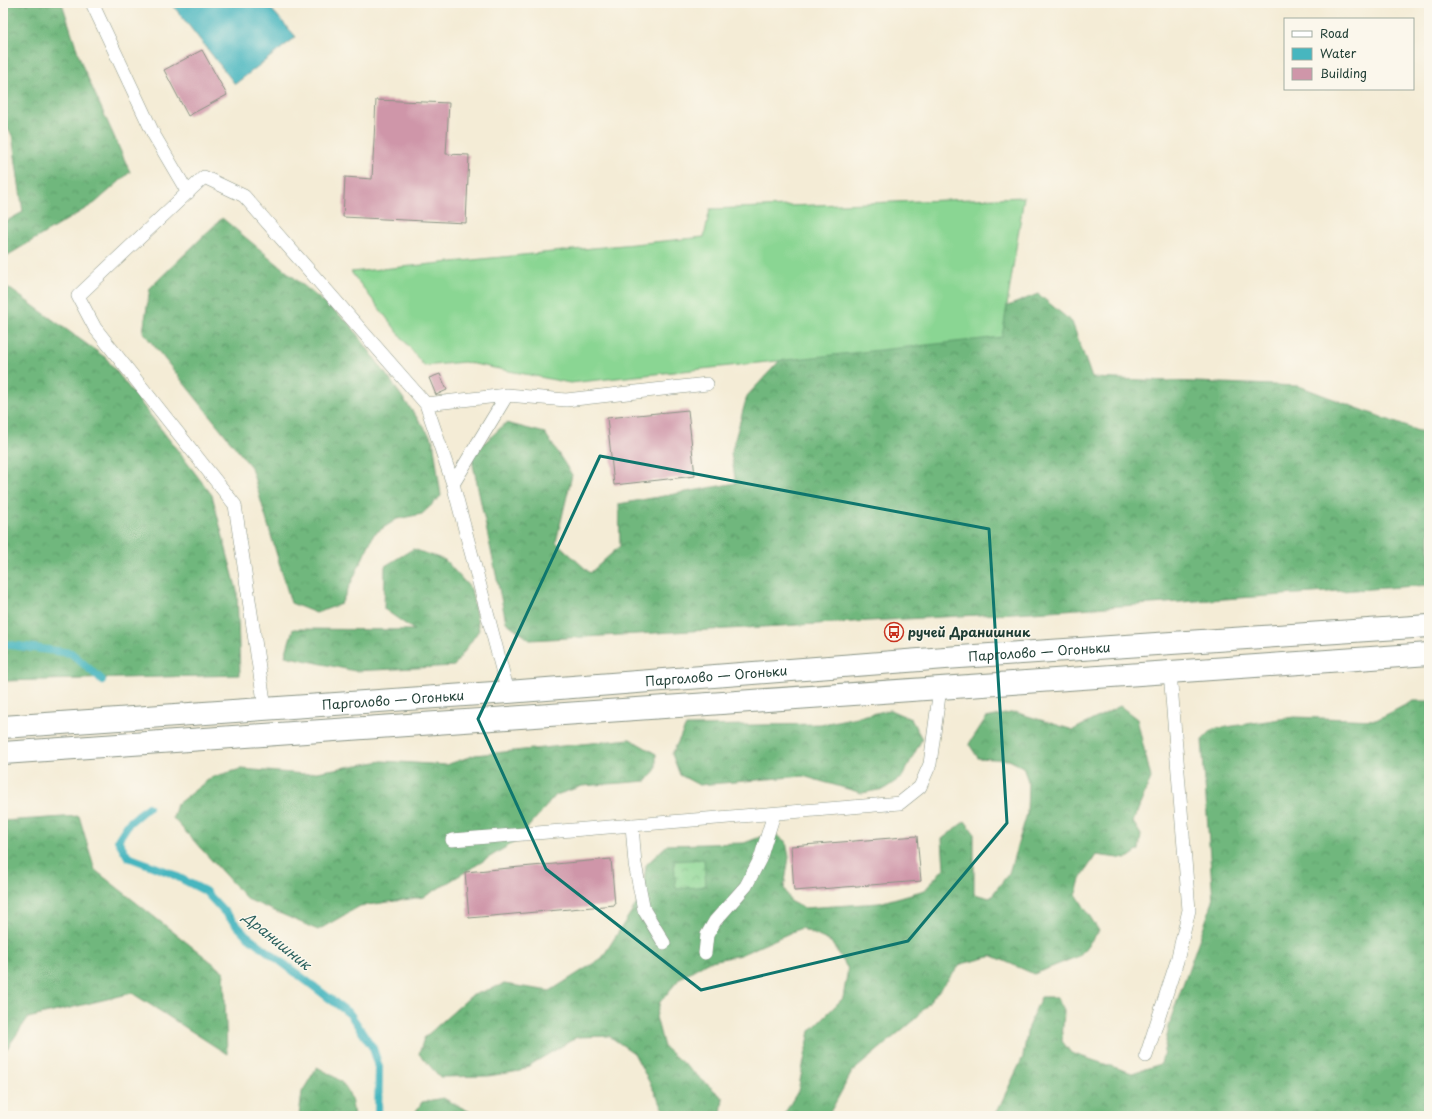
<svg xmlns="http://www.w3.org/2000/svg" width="1432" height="1119" viewBox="0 0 1432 1119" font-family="'Playpen Sans',sans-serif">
	<defs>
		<pattern id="forest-crowns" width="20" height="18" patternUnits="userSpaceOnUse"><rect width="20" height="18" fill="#6fb77d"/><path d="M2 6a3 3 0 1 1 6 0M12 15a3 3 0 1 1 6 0" fill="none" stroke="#5b9667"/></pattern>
		<pattern id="park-crowns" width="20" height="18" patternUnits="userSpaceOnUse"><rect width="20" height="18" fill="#8ad693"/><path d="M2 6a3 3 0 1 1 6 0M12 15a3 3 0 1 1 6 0" fill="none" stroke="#70af79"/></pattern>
	</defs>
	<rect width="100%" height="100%" fill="#fbf7ec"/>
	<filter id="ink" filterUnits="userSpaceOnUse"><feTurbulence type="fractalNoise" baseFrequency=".025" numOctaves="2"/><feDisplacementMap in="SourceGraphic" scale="8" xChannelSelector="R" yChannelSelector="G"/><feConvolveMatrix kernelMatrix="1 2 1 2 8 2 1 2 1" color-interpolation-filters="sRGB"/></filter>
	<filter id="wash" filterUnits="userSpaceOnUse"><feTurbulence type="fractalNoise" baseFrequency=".012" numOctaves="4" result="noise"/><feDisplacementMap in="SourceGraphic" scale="16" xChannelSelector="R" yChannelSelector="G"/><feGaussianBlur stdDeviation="0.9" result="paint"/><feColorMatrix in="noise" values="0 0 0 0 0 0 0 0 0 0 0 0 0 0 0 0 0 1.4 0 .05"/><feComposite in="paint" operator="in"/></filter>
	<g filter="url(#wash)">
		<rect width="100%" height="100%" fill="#f4ecd6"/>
		<path fill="url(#forest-crowns)" stroke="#477a58" d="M3 3H62L82 65 130 172 95 203 3 258V223L23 212 12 135 3 123Z
			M222 218 350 324 433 440 441 496 422 514 397 519 374 534 341 604 316 613 291 603 251 467 143 332 150 288Z
			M3 284 106 358 212 495 237 591 240 675 3 681Z
			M1038 294 1072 322 1092 378 1299 386 1418 431 1429 432V585L1049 611 530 640 506 622 471 455 506 423 545 433 572 475 556 542 590 573 620 546 619 504 736 483 731 454 747 396 834 302 993 312Z
			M413 549 445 560 471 589 479 630 454 666 355 671 285 656 293 629 414 630 384 609 385 566Z
			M1413 701H1429V1116H995L1023 1057 1028 1027 1041 997H1057L1064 1011 1062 1041 1071 1053 1132 1073 1161 1064 1171 1018 1213 901 1202 740 1213 729 1294 717 1376 720Z
			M1120 706 1137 719 1151 778 1133 822 1141 835 1139 850 1126 859 1096 855 1080 879 1076 894 1099 931 1079 956 1034 974 993 956 961 964 917 1017 852 1072 828 1116H783L798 1091 810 1031 843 998 848 969 831 942 801 928 740 955 707 962 680 978 660 1002 656 1017 664 1047 723 1098 721 1113 716 1116H679L663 1108 634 1053 609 1036 577 1037 520 1071 488 1076 440 1077 419 1054 424 1038 471 996 504 984 550 991 602 958 642 895 646 865 667 845 744 843 773 832 786 842 789 857 784 888 791 902 804 908 879 903 925 890 944 868 942 839 965 821 974 833V894L990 898 1009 873 1027 814 1028 781 1023 767 1009 760 978 758 969 744 986 718 1015 712 1073 730Z
			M890 710 911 719 922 739 902 777 884 789 862 793 803 776 699 785 680 775 672 754 686 726 823 724Z
			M630 739 656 754V769L647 781 582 786 556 795 516 841 424 897 360 906 318 930 247 899 173 818 177 804 212 777 241 769 305 774 382 761 446 765 475 755Z
			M79 816 95 870 224 972 227 1054 132 993 28 1018 3 1054V821Z
			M317 1067C344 1082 350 1084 354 1116H299L302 1092Z
			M443 1098 478 1116H413L422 1102Z"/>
		<path fill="url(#park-crowns)" stroke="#548a64" d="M704 859 706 886 676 889 674 861Z"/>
		<path fill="#8ad693" stroke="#548a64" d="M1024 197 1002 337 570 383 464 362 424 366 351 272 704 237 710 209Z"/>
		<path fill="#47b6bf" stroke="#337a7a" d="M171 3H266L296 37 235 84Z"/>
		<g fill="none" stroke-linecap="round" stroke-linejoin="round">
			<path stroke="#47b6bf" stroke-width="8" d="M3 644 71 653 102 680
				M148 807 129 823 118 840 128 857 168 872 205 891 246 935 350 1014 373 1048 379 1067 378 1116"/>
		</g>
		<g id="blocks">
			<path fill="#cf96a9" d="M202 50 227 95 188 116 164 70Z
				M376 100 449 103 446 154 469 155 466 223 343 217 345 177 372 179Z
				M440 374 447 390 436 395 429 378Z
				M688 410 695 476 614 485 607 418Z
				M917 836 921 881 794 891 791 846Z
				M611 859 615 905 469 918 465 872Z"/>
		</g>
	</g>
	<g filter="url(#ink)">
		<use href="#blocks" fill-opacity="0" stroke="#8a9485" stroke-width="1"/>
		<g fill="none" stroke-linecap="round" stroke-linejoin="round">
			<defs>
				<path id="lane" d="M92 3 154 135 188 193
					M426 404 507 395 566 400 707 384
					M453 484 507 395
					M265 708 235 505 95 328 78 296 204 177 244 196 426 404 453 484 508 692
					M632 825 635 864 644 910 664 943
					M452 840 900 803 920 787 930 764 940 688
					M705 953 707 935 715 921 746 886 760 859 774 814
					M1146 1056 1177 961 1189 910 1170 672"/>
				<g id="primary">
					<path id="s1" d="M3 727 508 692 945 658 1429 626"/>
					<path d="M3 753 1429 654"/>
				</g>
			</defs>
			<use href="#lane" stroke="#8a9485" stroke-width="14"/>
			<use href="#primary" stroke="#8a9485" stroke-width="24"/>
			<use href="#lane" stroke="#fff" stroke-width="13"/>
			<use href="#primary" stroke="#fff" stroke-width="22"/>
		</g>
	</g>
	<path fill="none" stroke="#0f766e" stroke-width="3" stroke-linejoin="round" d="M600 456 989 529 1007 823 908 941 701 990 546 869 478 719Z"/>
	<defs>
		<symbol id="bus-ring" viewBox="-11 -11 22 22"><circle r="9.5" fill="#fbf7ec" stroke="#c8321e" stroke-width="1.5"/><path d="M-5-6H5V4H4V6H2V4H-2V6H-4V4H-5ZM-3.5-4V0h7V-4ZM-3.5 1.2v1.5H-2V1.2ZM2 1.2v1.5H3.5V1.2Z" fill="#c8321e"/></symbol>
	</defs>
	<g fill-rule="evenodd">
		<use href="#bus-ring" x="883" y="621" width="22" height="22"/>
	</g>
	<g text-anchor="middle" stroke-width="3" stroke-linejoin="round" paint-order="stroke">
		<g font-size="13" font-weight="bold" fill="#1f3d34" stroke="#fbf7ec" text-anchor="start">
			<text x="908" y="637">ручей Дранишник</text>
		</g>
		<g font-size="13" fill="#1f3d34" stroke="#fbf7ec">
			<text dy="5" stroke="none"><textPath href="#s1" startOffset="1039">Парголово — Огоньки</textPath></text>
			<text dy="5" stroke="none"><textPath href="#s1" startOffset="715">Парголово — Огоньки</textPath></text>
			<text dy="5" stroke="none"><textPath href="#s1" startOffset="391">Парголово — Огоньки</textPath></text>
		</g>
		<g font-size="14" font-style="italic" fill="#2b615e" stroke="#fbf7ec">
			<text transform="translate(277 941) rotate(39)" y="5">Дранишник</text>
		</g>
	</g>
	<rect width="1432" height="1119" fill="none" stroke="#fbf7ec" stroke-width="16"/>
	<rect x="1284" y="18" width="130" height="72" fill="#fbf7ec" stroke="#a3ada2"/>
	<rect x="1292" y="31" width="20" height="6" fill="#ffffff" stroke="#a3ada2"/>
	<text x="1320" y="38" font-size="12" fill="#1f3d34">Road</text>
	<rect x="1292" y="48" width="20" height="12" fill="#47b6bf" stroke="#a3ada2"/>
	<text x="1320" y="58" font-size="12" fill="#1f3d34">Water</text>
	<rect x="1292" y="68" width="20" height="12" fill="#cf96a9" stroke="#a3ada2"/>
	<text x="1320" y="78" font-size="12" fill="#1f3d34">Building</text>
</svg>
